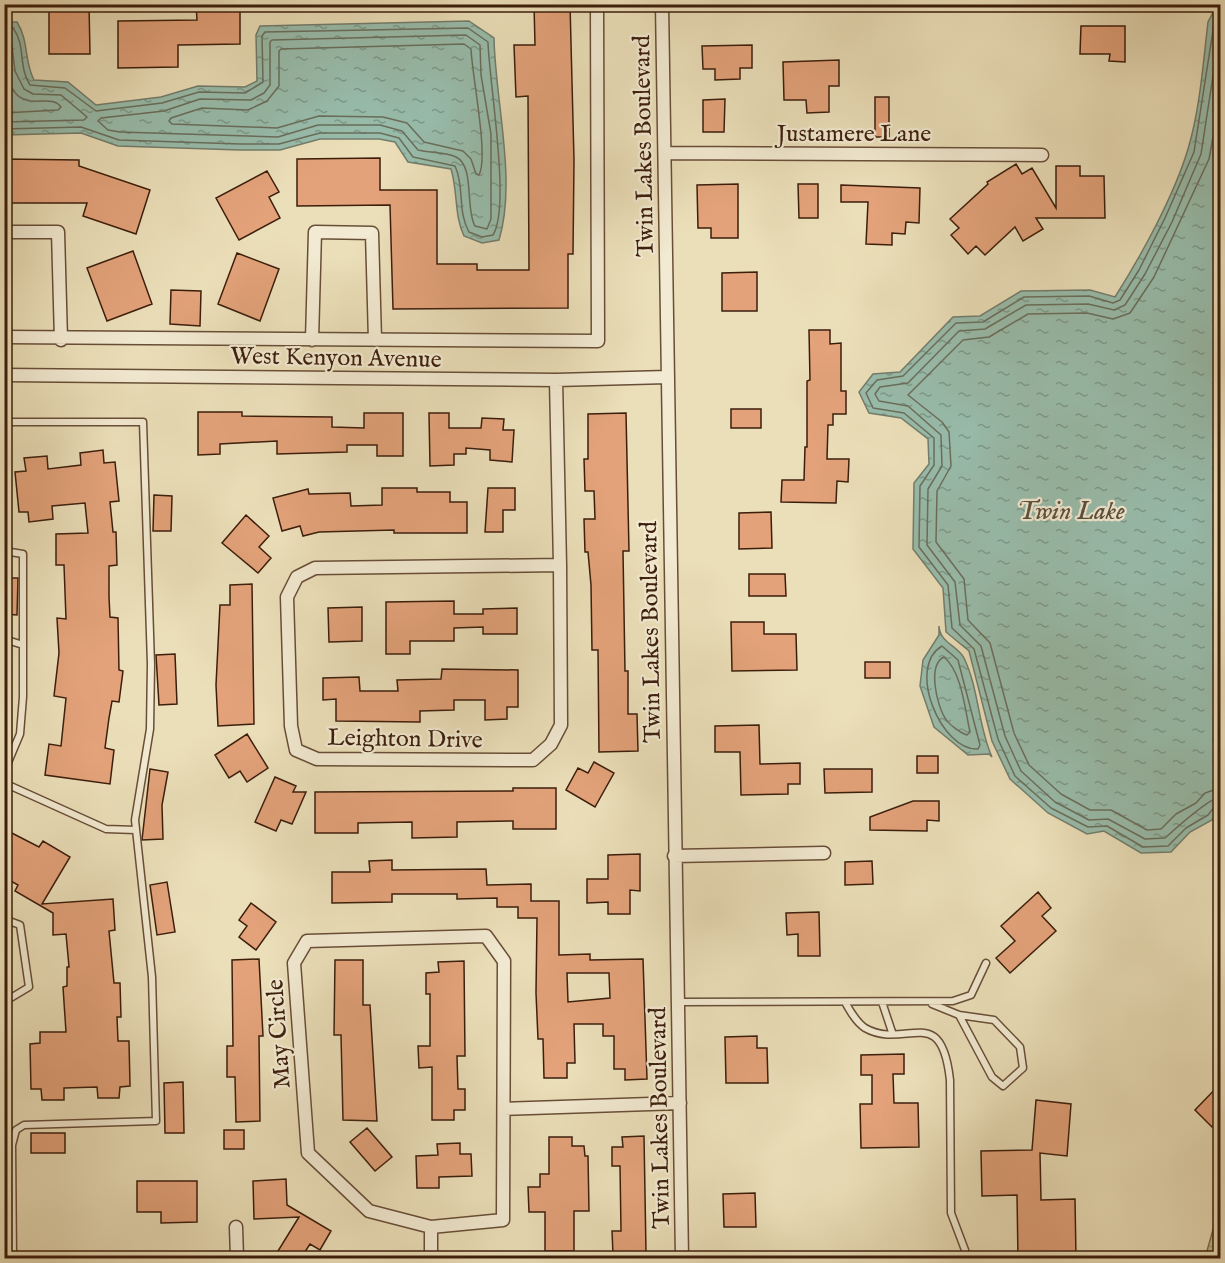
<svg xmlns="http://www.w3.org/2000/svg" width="1225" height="1263" viewBox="0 0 1225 1263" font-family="'IM FELL English',serif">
	<defs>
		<pattern id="wetland-marsh" width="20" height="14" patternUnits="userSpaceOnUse" patternTransform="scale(1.5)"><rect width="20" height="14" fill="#bcc08b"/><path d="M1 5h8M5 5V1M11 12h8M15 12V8" fill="none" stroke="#a2a577"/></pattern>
		<pattern id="water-ripples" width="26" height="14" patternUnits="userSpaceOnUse" patternTransform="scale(1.5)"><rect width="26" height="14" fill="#98bdac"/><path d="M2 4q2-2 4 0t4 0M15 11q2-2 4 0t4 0" fill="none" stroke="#7d998a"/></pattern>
	</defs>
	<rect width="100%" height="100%" fill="#ebdfb9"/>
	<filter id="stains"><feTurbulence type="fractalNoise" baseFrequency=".00333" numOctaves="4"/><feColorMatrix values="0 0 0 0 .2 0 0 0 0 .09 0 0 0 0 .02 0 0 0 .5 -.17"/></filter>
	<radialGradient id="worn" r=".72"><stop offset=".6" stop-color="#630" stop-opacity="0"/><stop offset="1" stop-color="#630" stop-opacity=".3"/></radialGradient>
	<path fill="url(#wetland-marsh)" stroke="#7c6f4c" stroke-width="1.5" d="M1220 1205V1258H1205L1218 1212Z"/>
	<path fill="url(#water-ripples)" stroke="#737d6c" stroke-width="1.5" d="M1217 5H1220V807L1212 820 1190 832 1171 852 1141 853 1104 831 1087 834 1048 813 1010 779 992 741 969 651 946 632 943 588 913 549 914 483 929 464 928 439 901 418 869 413 859 392 873 374 900 372 953 317 980 316 1021 291 1090 290 1115 297C1141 256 1174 196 1188 149 1200 109 1203 64 1208 22Z
		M469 21 494 38C495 100 517 181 499 240L482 243 464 236C454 215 458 192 451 169L408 162 395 142 379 139H320L280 150H240L118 146 81 133 5 135V22H17C29 41 24 61 34 80L68 82 96 105 161 97 198 86 245 87 257 81 256 35 260 26Z
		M939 626C940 643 957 645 964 658 979 689 978 726 992 757L989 754 968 755 934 727 920 686 923 660 939 635Z"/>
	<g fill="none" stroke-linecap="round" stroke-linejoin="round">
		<path stroke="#6a6e5c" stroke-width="1.5" d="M1220 11 1214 24 1194 152 1165 218 1139 270 1120 300 1113 303 1089 296 1024 297 983 322 956 323 903 376 877 380 866 393 873 408 904 413 934 438V465L920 486 919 547 948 585 952 628 974 649 998 739 1015 776 1051 808 1088 827 1107 826 1143 847 1168 846 1186 828 1208 815 1215 806 1220 805
			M4 28H13C26 45 18 67 30 85L65 88 96 111 162 103 199 92 245 93 263 82 262 36 265 32 468 28 488 42C489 82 511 206 493 235L482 237 469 232C457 211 465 187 455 166L413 157 399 138 380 133H320L279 144H240L119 140 81 127 4 129
			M1220 30 1201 154 1172 222 1145 274 1125 305 1114 310 1088 304 1026 305 985 329 959 331 908 383 880 387 875 394 879 401 908 406 941 435 942 466 928 489 927 545 955 582 960 625 981 646 1005 736 1021 771 1055 802 1089 820 1108 819 1145 839 1165 838C1175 829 1210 798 1220 797
			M4 35 11 39 15 71 24 89 33 94 61 95 87 117 84 120 4 122
			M466 35 480 45 481 75 491 134V219L487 229 475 226C465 209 475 166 456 157 446 152 430 153 418 150L402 131 380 125H318L278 137 120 132 108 130 98 121 101 118 164 111 200 99 251 100 264 93 270 85V42L272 40Z
			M464 44 471 49C472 76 489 157 479 175L476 174 471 159 463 151 424 142 407 123 383 117 319 116 277 128 172 124 169 121 171 118 202 108 248 110 267 101 279 86V51L281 49Z
			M4 50C8 128 47 88 61 107L58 110 4 113
			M1220 99 1209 159 1154 277 1130 313 1113 319 1087 313 1028 314 989 337 963 340 908 395 942 422 949 432 951 466 937 491 936 542 964 579 968 620 990 643 1014 733 1029 765 1061 794 1090 810H1111L1147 830 1161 829 1176 814 1196 803 1205 793 1220 788
			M942 646 958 660 980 745 978 749C941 751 906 667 942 646Z
			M944 657C962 672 965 710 970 732L967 735C961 733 949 725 945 718 937 705 927 665 944 657Z"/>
	</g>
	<path fill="#e3a27a" stroke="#3c1e0c" stroke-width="1.5" fill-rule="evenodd" d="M49 4H89L90 54H49Z
		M196 4H240V44L178 45V67L118 68V21L197 20Z
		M534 4H570L574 160 573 254H568V308L393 309 390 205 297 206V159L380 158V190H437V264H477V270H529L528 96 516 97 514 45H535Z
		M1081 26H1125V62L1109 61 1110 54H1080Z
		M752 45V68H740V79L715 80V69H703L702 46Z
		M839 60V86H829V112L807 113 806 100H784L783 62Z
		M875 97H889V137H875Z
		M725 99 724 132H703V100Z
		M4 159 79 160V166L150 190 136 234 83 216 87 203H4Z
		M1016 164 1022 174 1032 168 1056 208V166H1080V176H1104L1105 218H1036L1043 229 1023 241 1015 227 985 255 976 246 968 254 951 235 959 228 950 219 988 184 987 182Z
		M267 171 279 192 269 197 280 218 239 240 216 198Z
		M738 184V238H711V228H698L697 185Z
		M798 184H818V218H799Z
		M841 185 920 188 919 223 906 222 905 234 892 233V245L866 244 868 202H841Z
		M133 251 152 304 107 321 87 268Z
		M237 253 279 269 260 321 218 304Z
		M757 272V311H722V273Z
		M171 290 201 291 200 326 170 324Z
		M809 330H830V344L841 343V391H846V414H833V425H828L827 459H849L848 482 837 481 836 503 781 502 782 480H804L805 447H807V381L810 380Z
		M731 409H761V428H731Z
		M198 412H242V416L332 417V427L364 428V413H403V456H377V445H347V452L277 454V441L220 444V454L198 455Z
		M429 413H449V428H481L482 418 504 419 503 430H514L512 462 490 460V450L466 448V454H454V465L430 466Z
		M626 413 629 551H623L625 671H628V714H637L638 751 599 752 598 650H592L591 585 588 552H585L584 519H595L594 491H585L584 459H588V414Z
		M103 450 104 463 115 462 119 501 110 502 113 532H116L117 565 109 566V597L110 617 118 618 119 670 123 671 119 702 112 701 109 718 105 748 114 750 110 784 45 775 49 744 61 746 66 698 54 696 59 653 57 618 66 619 64 565H56V534L88 533 85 503 52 506 53 519 29 522 28 512H19L15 472 26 471 24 458 47 456 48 469 81 465 80 453Z
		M382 488H417V492H450V502H467V533H394V530L319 532 303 536 300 526 282 531 273 498 308 489 309 494 350 493 351 506 382 505Z
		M488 488H515V510H503V532H485Z
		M154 495 172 496 171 531H153Z
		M771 512 772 548 739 549V513Z
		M246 515 269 536 259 547 271 558 258 573 222 543Z
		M749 574H785L786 596H749Z
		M4 578H18L17 615 4 614Z
		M252 584 254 724 218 726 216 685 220 605H230V585Z
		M454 601V614H483V609L517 608V634H483V627L454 628V641H410V654H386V602Z
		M362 607V641L329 642 328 608Z
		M731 622H764V634H796L797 670 732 671Z
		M175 654 177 704 159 705 156 655Z
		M865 662H890V678H865Z
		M442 669 518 670V707H507V719L485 720V700H454V710L420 711V722L336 721V699L323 700V678L359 677 360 691H398L397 680 441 679Z
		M759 725 760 764 800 763V784H788V794L741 795 740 752H715V726Z
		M247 734 268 768 247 782 240 771 229 778 215 755Z
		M917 756H938V773H917Z
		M594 762 614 773 595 807 566 790 578 768 588 773Z
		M150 769 168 772 162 805 163 839 142 840Z
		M824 769H872V792L825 793Z
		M275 777 296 786 293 792H306L292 824 281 820 276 831 255 822Z
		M513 788H556V829H513V821L457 822V837L412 838V822L358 823V833H315V792L513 791Z
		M913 801H939V821L927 820V831L870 830V817Z
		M4 829 39 847 43 841 70 857 42 904 113 899 115 930 109 931 114 983H120L121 1017H117L118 1041H129L130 1086 120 1087 119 1098H98L97 1087 64 1088V1100H42L41 1089H31L30 1044 40 1043V1032H66L63 987 67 986V967H69L66 934 53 935V913L15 891 18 885 4 877Z
		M640 854V891L630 890V914H608V902L587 903V879H608V855Z
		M392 860V870L486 869 487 885 531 884V901H559V955L590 954V960L643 959 647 1079 625 1080V1069H614V1036H603V1024H574L575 1063H567V1078H544L543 1039H538L536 993 537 918H518V907H497V898L457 899V894H392V902L332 903V872H370L369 861ZM567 973H609L610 998 568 1002Z
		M872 861 873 884 845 885V862Z
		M167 882 175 932 157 935 150 885Z
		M1038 892 1051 908 1042 916 1056 931 1010 973 996 958 1015 941 1001 926Z
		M251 903 276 922 256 950 239 937 247 926 239 920Z
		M819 912 820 956H798V934L787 935 786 913Z
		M259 959 263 1036H259L260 1121 236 1122 235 1077H227V1046H233L232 960Z
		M335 960H363V1005H370L377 1121 343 1120 341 1035H334Z
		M464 961 465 1056H457L458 1089H465V1110H454V1120H432V1067L419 1068 418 1046H430V994H426V973L439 972 438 962Z
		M757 1036V1048H767L768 1083H726L725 1037Z
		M904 1054V1074H893L894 1103H918L919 1147 861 1148 860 1104H872V1075H861V1055Z
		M183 1082 184 1133H165L164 1083Z
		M1221 1083V1118L1212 1127 1195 1110Z
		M1036 1100 1071 1104 1067 1156 1040 1153 1041 1200 1075 1199 1076 1258H1018L1017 1195 982 1196 981 1151 1032 1150Z
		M367 1128 392 1157 375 1171 350 1142Z
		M224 1130H244V1149H224Z
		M31 1133H65V1153H31Z
		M644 1136 646 1253 613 1254 612 1231H621L620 1166H612V1147H623L622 1137Z
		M549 1137H572V1146H584L585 1156H588L589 1211H574V1251H545V1212H529L528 1187H540V1174H549Z
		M460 1143V1154H471L472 1176 439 1177V1188H417L416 1156 438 1155 437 1144Z
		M286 1179 287 1205 331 1231 320 1250 310 1244 301 1258H290L278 1251 299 1217 254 1219 253 1181Z
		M137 1181H197V1222L161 1223V1212H137Z
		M755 1193 756 1227H724L723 1194Z"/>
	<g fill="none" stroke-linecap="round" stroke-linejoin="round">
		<defs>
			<path id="lane" d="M4 422H143L151 664 150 729 135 820 152 977 156 1121 24 1125 16 1130 12 1145 13 1258
				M4 551 23 554V697L20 734 4 772
				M4 639 23 645
				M4 783 106 829 136 830
				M4 919 20 925 29 987 4 1002
				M679 1002 953 1001 971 995 986 963
				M845 1002C850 1011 856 1022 865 1028 906 1051 941 1000 950 1080L951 1213 965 1250
				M882 1002 892 1032
				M932 1004 959 1015 994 1020 1020 1047 1023 1068 1003 1086 992 1077 959 1015"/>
			<path id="street" d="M662 4 682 1258
				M665 153 1042 155
				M4 232H58L61 340
				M4 337 598 341 597 4
				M312 340 315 232 372 233 375 340
				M4 375 556 380 667 377
				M556 380 560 565
				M560 565 561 725 551 744 533 760 317 759 296 750 291 726 287 597 297 577 315 568Z
				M674 856 824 853
				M486 936 504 961 503 1220 431 1227 369 1211 308 1153 294 963 307 941Z
				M504 1109 680 1103
				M236 1227 237 1258
				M431 1227V1258"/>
		</defs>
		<use href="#lane" stroke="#684e37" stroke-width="9"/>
		<use href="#street" stroke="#684e37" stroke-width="15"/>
		<use href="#lane" stroke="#f2ead2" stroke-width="6"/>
		<use href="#street" stroke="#f2ead2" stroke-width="12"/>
	</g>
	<g text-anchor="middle" stroke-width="4.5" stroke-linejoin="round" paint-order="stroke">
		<g font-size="24" fill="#3c1e0c" stroke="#f2ead2">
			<text x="854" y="141">Justamere Lane</text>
			<text transform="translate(643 146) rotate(-91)" y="8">Twin Lakes Boulevard</text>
			<text transform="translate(336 357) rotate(1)" y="8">West Kenyon Avenue</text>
			<text transform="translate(650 632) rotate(-91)" y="8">Twin Lakes Boulevard</text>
			<text transform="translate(405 738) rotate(1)" y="8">Leighton Drive</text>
			<text transform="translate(278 1034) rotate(-94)" y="8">May Circle</text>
			<text transform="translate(659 1118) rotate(-91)" y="8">Twin Lakes Boulevard</text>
		</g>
		<g font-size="26" font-style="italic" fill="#584e3c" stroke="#f2ead2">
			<text x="1071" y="519">Twin Lake</text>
		</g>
	</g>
	<rect width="1225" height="1263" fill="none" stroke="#ebdfb9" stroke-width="24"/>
	<rect x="6" y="6" width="1213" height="1251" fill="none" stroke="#3c1e0c" stroke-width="3"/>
	<rect x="12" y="12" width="1201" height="1239" fill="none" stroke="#3c1e0c" stroke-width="1.5"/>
	<rect width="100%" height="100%" filter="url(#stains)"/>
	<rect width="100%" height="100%" fill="url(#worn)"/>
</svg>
